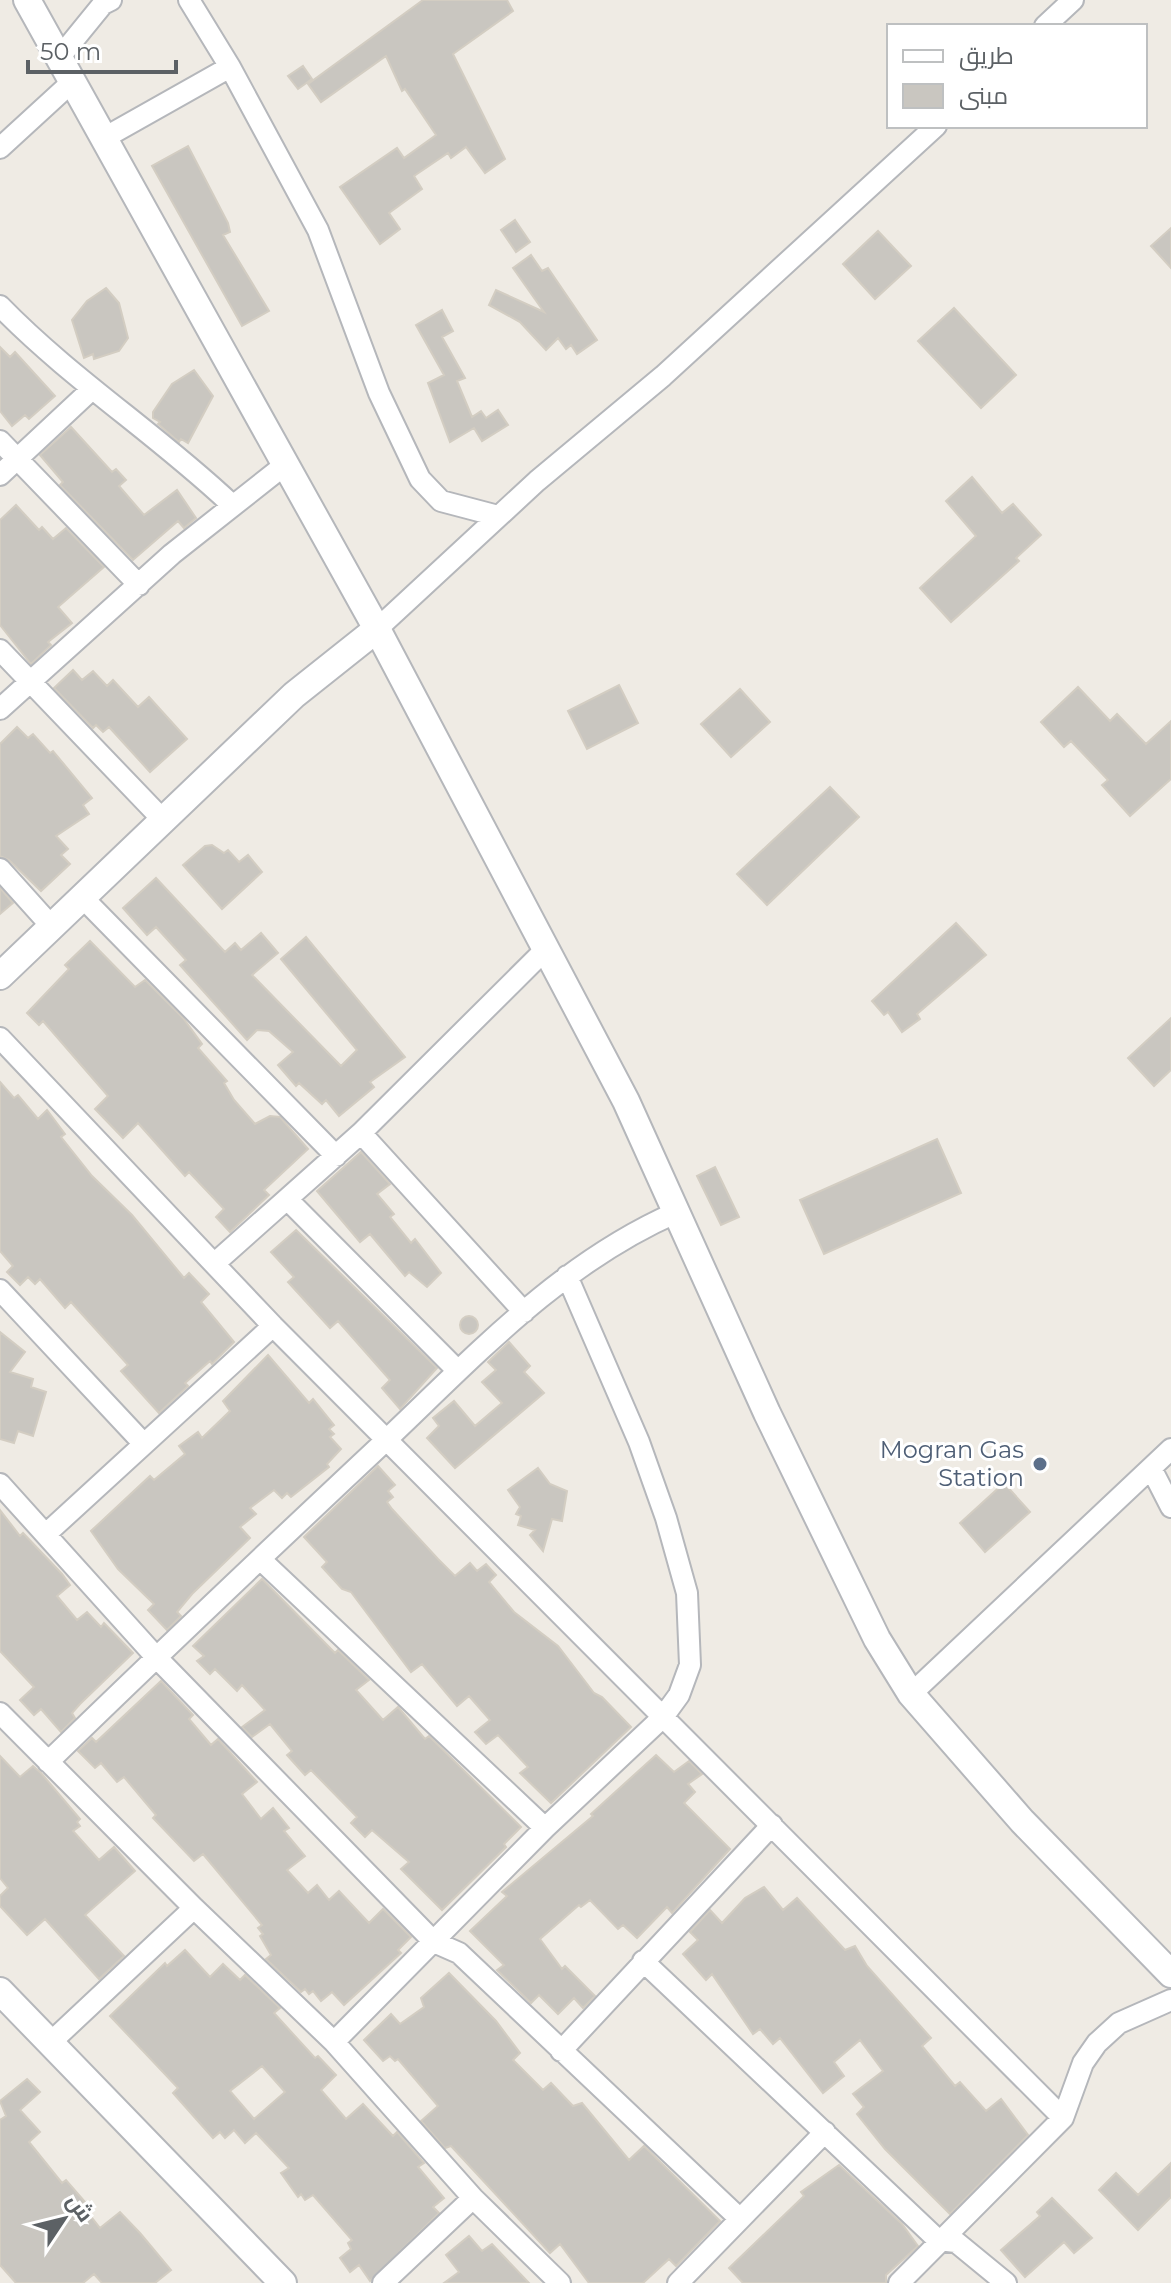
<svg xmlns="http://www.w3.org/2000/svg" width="1171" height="2283" viewBox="0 0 1171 2283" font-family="Montserrat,Cairo,sans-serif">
	<rect width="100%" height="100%" fill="#efebe4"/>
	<path fill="#c9c6c0" stroke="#d3cdc2" stroke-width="2" fill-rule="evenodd" d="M423 0H507L513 11 453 54 505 159 485 173 466 147 451 158 448 153 414 176 422 189 389 213 400 229 380 244 340 187 397 148 404 158 436 135 405 89 402 91 386 56 321 102 308 84Z
		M303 66 312 79 298 89 288 76Z
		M188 146 228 223 230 232 223 235 269 311 242 326 152 166Z
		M515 220 530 242 516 252 501 230Z
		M1171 228V268L1151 246Z
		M878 231 911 266 875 299 843 264Z
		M531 255 542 271 548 268 597 340 577 354 571 345 566 349 558 338 546 350 520 322 489 305 496 290 544 312 513 268Z
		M106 288 119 303 128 338 119 351 94 359 93 354 84 358 72 320 87 301Z
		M954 308 1016 375 981 408 918 341Z
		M442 310 453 331 442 337 465 378 457 381 472 417 481 411 486 418 498 410 508 425 482 441 474 428 450 442 428 383 444 375 416 325Z
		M0 347 10 357 15 352 55 396 29 419 25 415 12 426 0 411Z
		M194 370 213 396 188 443 181 439 179 442 158 424 160 422 153 418V412L172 384Z
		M71 427 112 472 116 469 126 480 119 486 144 515 177 490 196 518 184 528 178 521 133 560 60 485 63 482 40 455Z
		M972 477 1002 513 1013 504 1041 535 1016 558 1019 561 951 622 920 588 976 536 946 501Z
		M16 505 39 530 42 527 53 539 66 528 104 567 58 607 72 623 48 642 51 645 31 664 0 625V520Z
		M73 670 82 680 93 671 107 686 113 680 138 707 149 697 187 739 150 772 109 727 103 732 96 725 93 728 54 688Z
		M619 685 638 723 587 749 568 711Z
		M1078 687 1110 721 1117 714 1146 744 1171 721V779L1130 816 1102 785 1108 780 1071 741 1064 747 1041 722Z
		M740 689 770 722 731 757 701 724Z
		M17 727 28 738 33 734 50 753 53 751 92 798 83 805 89 814 56 836 68 849 61 855 70 864 41 891 9 860 0 856V744Z
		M830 787 859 817 767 905 737 874Z
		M212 845 224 853 228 850 239 862 248 855 262 872 222 909 183 865 205 846Z
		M156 878 225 952 235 943 241 950 261 933 278 953 252 975 341 1066 357 1050 281 959 306 937 405 1057 370 1082 374 1087 339 1116 326 1100 322 1104 299 1083 296 1086 278 1065 293 1052 269 1031 257 1030 247 1040 180 965 186 960 156 927 147 935 123 908Z
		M0 888 13 903 0 914Z
		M956 923 986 955 917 1014 920 1019 902 1032 888 1012 884 1015 872 1001Z
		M90 941 135 987 145 980 183 1018 202 1044 198 1048 227 1081 224 1083 234 1100 255 1124 270 1116 280 1117 308 1149 264 1190 269 1195 230 1232 216 1217 224 1209 189 1172 185 1176 138 1123 123 1138 95 1109 108 1096 43 1021 39 1025 27 1013 69 969 65 965Z
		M1171 1018V1070L1154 1086 1128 1058Z
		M0 1082 14 1098 18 1095 38 1119 47 1110 65 1134 61 1137 92 1176 132 1215 184 1278 189 1273 209 1294 201 1302 234 1342 212 1364 210 1361 185 1383 188 1386 159 1413 121 1371 128 1365 71 1302 65 1308 40 1279 35 1284 28 1277 20 1285 7 1272 13 1266 0 1251Z
		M937 1139 961 1193 824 1254 800 1200Z
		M361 1152 390 1184 377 1194 394 1214 390 1217 411 1243 415 1239 441 1273 427 1287 409 1272 405 1276 370 1234 360 1242 317 1191Z
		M715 1167 739 1217 721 1225 697 1176Z
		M296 1230 437 1368 400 1409 382 1388 390 1380 338 1321 330 1328 288 1282 294 1277 271 1252Z
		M460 1325a9 9 0 1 1 18 0a9 9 0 1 1-18 0Z
		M0 1332 25 1352 10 1372 33 1379 31 1387 46 1392 33 1436 18 1431 14 1443 0 1439Z
		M509 1342 530 1366 524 1372 544 1393 455 1468 427 1438 439 1426 433 1418 454 1401 475 1426 502 1403 482 1382 496 1370 488 1362Z
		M268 1355 309 1403 313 1399 334 1425 329 1429 334 1434 330 1437 341 1449 327 1464 329 1467 291 1497 287 1493 282 1498 274 1490 250 1508 256 1514 240 1527 250 1538 192 1594 177 1612 181 1616 167 1630 148 1610 154 1604 118 1569 91 1531 150 1476 154 1480 185 1454 179 1446 198 1432 202 1438 230 1411 223 1401Z
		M378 1466 395 1485 388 1491 393 1497 387 1502 392 1509 438 1559 455 1576 470 1563 477 1571 486 1564 496 1575 489 1582 514 1612 558 1646 594 1693 602 1697 631 1727 551 1803 520 1773 528 1767 498 1735 486 1744 475 1732 490 1720 469 1696 457 1706 422 1664 411 1672 351 1592 342 1589 322 1567 327 1562 304 1537Z
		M538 1468 550 1484 567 1491 562 1521 552 1519 543 1551 530 1535 535 1530 518 1525 521 1516 516 1514 520 1507 508 1490Z
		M1004 1483 1030 1512 985 1552 960 1523Z
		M0 1510 20 1536 23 1533 62 1574 70 1585 57 1596 77 1620 87 1612 101 1627 104 1623 133 1653 80 1704 72 1713 75 1718 61 1732 41 1709 34 1715 20 1700 34 1687 0 1651Z
		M262 1579 335 1653 338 1650 369 1680 356 1690 383 1720 398 1707 425 1739 429 1736 521 1827 504 1844 506 1847 442 1910 401 1869 409 1862 372 1830 365 1837 351 1823 357 1817 311 1770 305 1775 287 1755 292 1751 270 1724 252 1737 242 1727 265 1710 242 1685 237 1691 215 1669 210 1674 197 1661 204 1656 193 1646Z
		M161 1681 193 1715 189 1719 211 1745 218 1739 257 1782 242 1794 261 1819 273 1808 289 1828 284 1831 305 1856 287 1870 308 1893 317 1885 329 1900 339 1891 369 1923 383 1909 411 1937 398 1950 401 1953 344 2005 332 1992 321 2001 313 1991 309 1994 305 1989 301 1992 266 1959 271 1955 260 1936 263 1934 258 1928 262 1925 203 1854 194 1861 153 1818 156 1815 124 1777 117 1782 101 1763 95 1768 78 1751 92 1738 96 1742Z
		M656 1755 674 1772 689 1761 702 1774 688 1784 695 1792 684 1803 730 1849 672 1913 667 1907 637 1938 623 1925 618 1929 590 1900 581 1907 579 1905 540 1939 562 1969 565 1966 595 1996 583 2008 574 1998 558 2014 539 1995 531 2003 497 1970 504 1965 470 1931 507 1896 502 1892 593 1816 591 1814Z
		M0 1756 20 1777 33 1766 41 1773 80 1819 77 1822 80 1826 73 1831 99 1860 114 1847 135 1871 85 1915 124 1956 99 1979 45 1919 27 1935 0 1906V1896L8 1888 0 1878Z
		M764 1887 783 1910 797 1898 845 1950 855 1946 867 1966 931 2038 922 2046 955 2086 960 2082 986 2111 1001 2099 1028 2135 950 2214 885 2149 857 2114 864 2107 853 2094 883 2071 860 2040 834 2062 844 2076 823 2093 780 2038 773 2044 760 2029 753 2034 712 1974 706 1980 683 1954 698 1940 690 1932 710 1910 722 1923 745 1898Z
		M185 1950 210 1977 223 1964 240 1980 245 1975 280 2008 274 2013 315 2058 318 2056 336 2075 321 2090 346 2119 363 2104 393 2136 397 2132 424 2163 418 2167 444 2198 433 2207 439 2213 370 2281 359 2265 350 2272 340 2258 351 2249 348 2243 352 2240 313 2195 305 2200 301 2194 298 2197 281 2173 289 2168 256 2133 245 2143 234 2130 225 2138 220 2132 213 2138 173 2093 178 2088 110 2016 165 1963 167 1966ZM262 2066 285 2092 254 2119 230 2091Z
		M449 1973 496 2021 520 2053 513 2060 543 2090 551 2083 573 2106 582 2103 629 2160 644 2146 720 2221 676 2266 669 2259 643 2283H589L560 2244 550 2253 451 2146 445 2148 421 2121 438 2106 398 2059 395 2061 390 2056 383 2061 364 2040 391 2014 400 2024 424 2007 421 1998Z
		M27 2079 40 2092 20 2110 40 2132 29 2142 62 2183 66 2180 85 2202 82 2205 100 2228 120 2212 140 2233 171 2270 155 2283H102L94 2274 83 2283H16L0 2265V2120L6 2116 0 2101Z
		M1171 2163V2197L1138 2230 1099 2190 1116 2173 1138 2195Z
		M839 2165 902 2224 918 2246 886 2275V2283H743L729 2268 804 2196 801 2192Z
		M1052 2198 1092 2238 1074 2253 1064 2242 1025 2277 1001 2250 1040 2216 1037 2212Z
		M469 2236 482 2251 492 2244 529 2283H444L459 2272 446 2255Z"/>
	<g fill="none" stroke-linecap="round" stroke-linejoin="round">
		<defs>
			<path id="minor" d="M189 0 230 67 318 230 379 393 420 479 441 501 498 516
				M1045 26 1073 0
				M59 58 103 4 111 0
				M104 138 230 67
				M0 148 72 82
				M0 306C71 379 157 434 231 504
				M0 441 139 585
				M0 475 91 390
				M377 629 537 481 663 376 936 126
				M0 650 164 821
				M0 709 172 554 286 464
				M0 869 53 928
				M83 898 336 1156
				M0 1038 273 1326 1063 2118
				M361 1133 524 1312
				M287 1199 457 1370
				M215 1263 361 1133 545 950
				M0 1290 143 1443
				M1151 1468 1171 1507
				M0 1484 156 1657 434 1942 459 1953 739 2218
				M47 1533 273 1326
				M260 1559 545 1828
				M911 1694 1171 1449
				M0 1713 194 1908 334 2042 473 2198 560 2283
				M48 1762C158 1655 270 1549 382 1444 473 1358 559 1264 675 1213
				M643 1961 938 2240 956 2242 1006 2283
				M334 2042 545 1828 663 1717 679 1695 690 1665 687 1593 666 1518 639 1442 567 1276
				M50 2043 194 1908
				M561 2051 772 1825
				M383 2283 473 2198
				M678 2283 825 2132
				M899 2283 1063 2118 1083 2063 1097 2043 1119 2023 1171 2000"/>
			<path id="tertiary" d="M27 0 377 629 626 1101 767 1413 877 1639 911 1694 1022 1821 1171 1974
				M0 976 294 695 377 629
				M0 1991 283 2283"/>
		</defs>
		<use href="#minor" stroke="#b5b7bb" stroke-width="24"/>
		<use href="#tertiary" stroke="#b5b7bb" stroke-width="30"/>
		<use href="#minor" stroke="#fff" stroke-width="20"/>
		<use href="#tertiary" stroke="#fff" stroke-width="26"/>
	</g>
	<circle fill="#5c6f8a" stroke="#fff" stroke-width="3" cx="1040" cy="1464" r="8"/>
	<g text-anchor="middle" stroke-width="6" stroke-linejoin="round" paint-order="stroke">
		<g font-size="24" fill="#4e5e75" stroke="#fff" text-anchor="end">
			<text x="1024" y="1458">Mogran Gas<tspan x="1024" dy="28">Station</tspan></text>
		</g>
	</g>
	<rect x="887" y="24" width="260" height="104" fill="#ffffff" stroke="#bec0c1" stroke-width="2"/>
	<rect x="903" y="50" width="40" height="12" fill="#ffffff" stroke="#bec0c1" stroke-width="2"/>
	<text x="959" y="64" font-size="24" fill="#5c6165">طريق</text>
	<rect x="903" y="84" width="40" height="24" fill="#c9c6c0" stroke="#bec0c1" stroke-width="2"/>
	<text x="959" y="104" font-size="24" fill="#5c6165">مبنى</text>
	<g transform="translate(64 2219) rotate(55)" stroke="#ffffff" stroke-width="6" paint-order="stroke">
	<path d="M0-6L14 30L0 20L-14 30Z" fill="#5c6165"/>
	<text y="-12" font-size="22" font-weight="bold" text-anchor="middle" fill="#5c6165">ش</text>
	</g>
	<path d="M28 60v12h148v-12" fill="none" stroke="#5c6165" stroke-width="4"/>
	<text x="40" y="60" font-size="24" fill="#5c6165" stroke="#ffffff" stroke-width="6" paint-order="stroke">50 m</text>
</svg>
